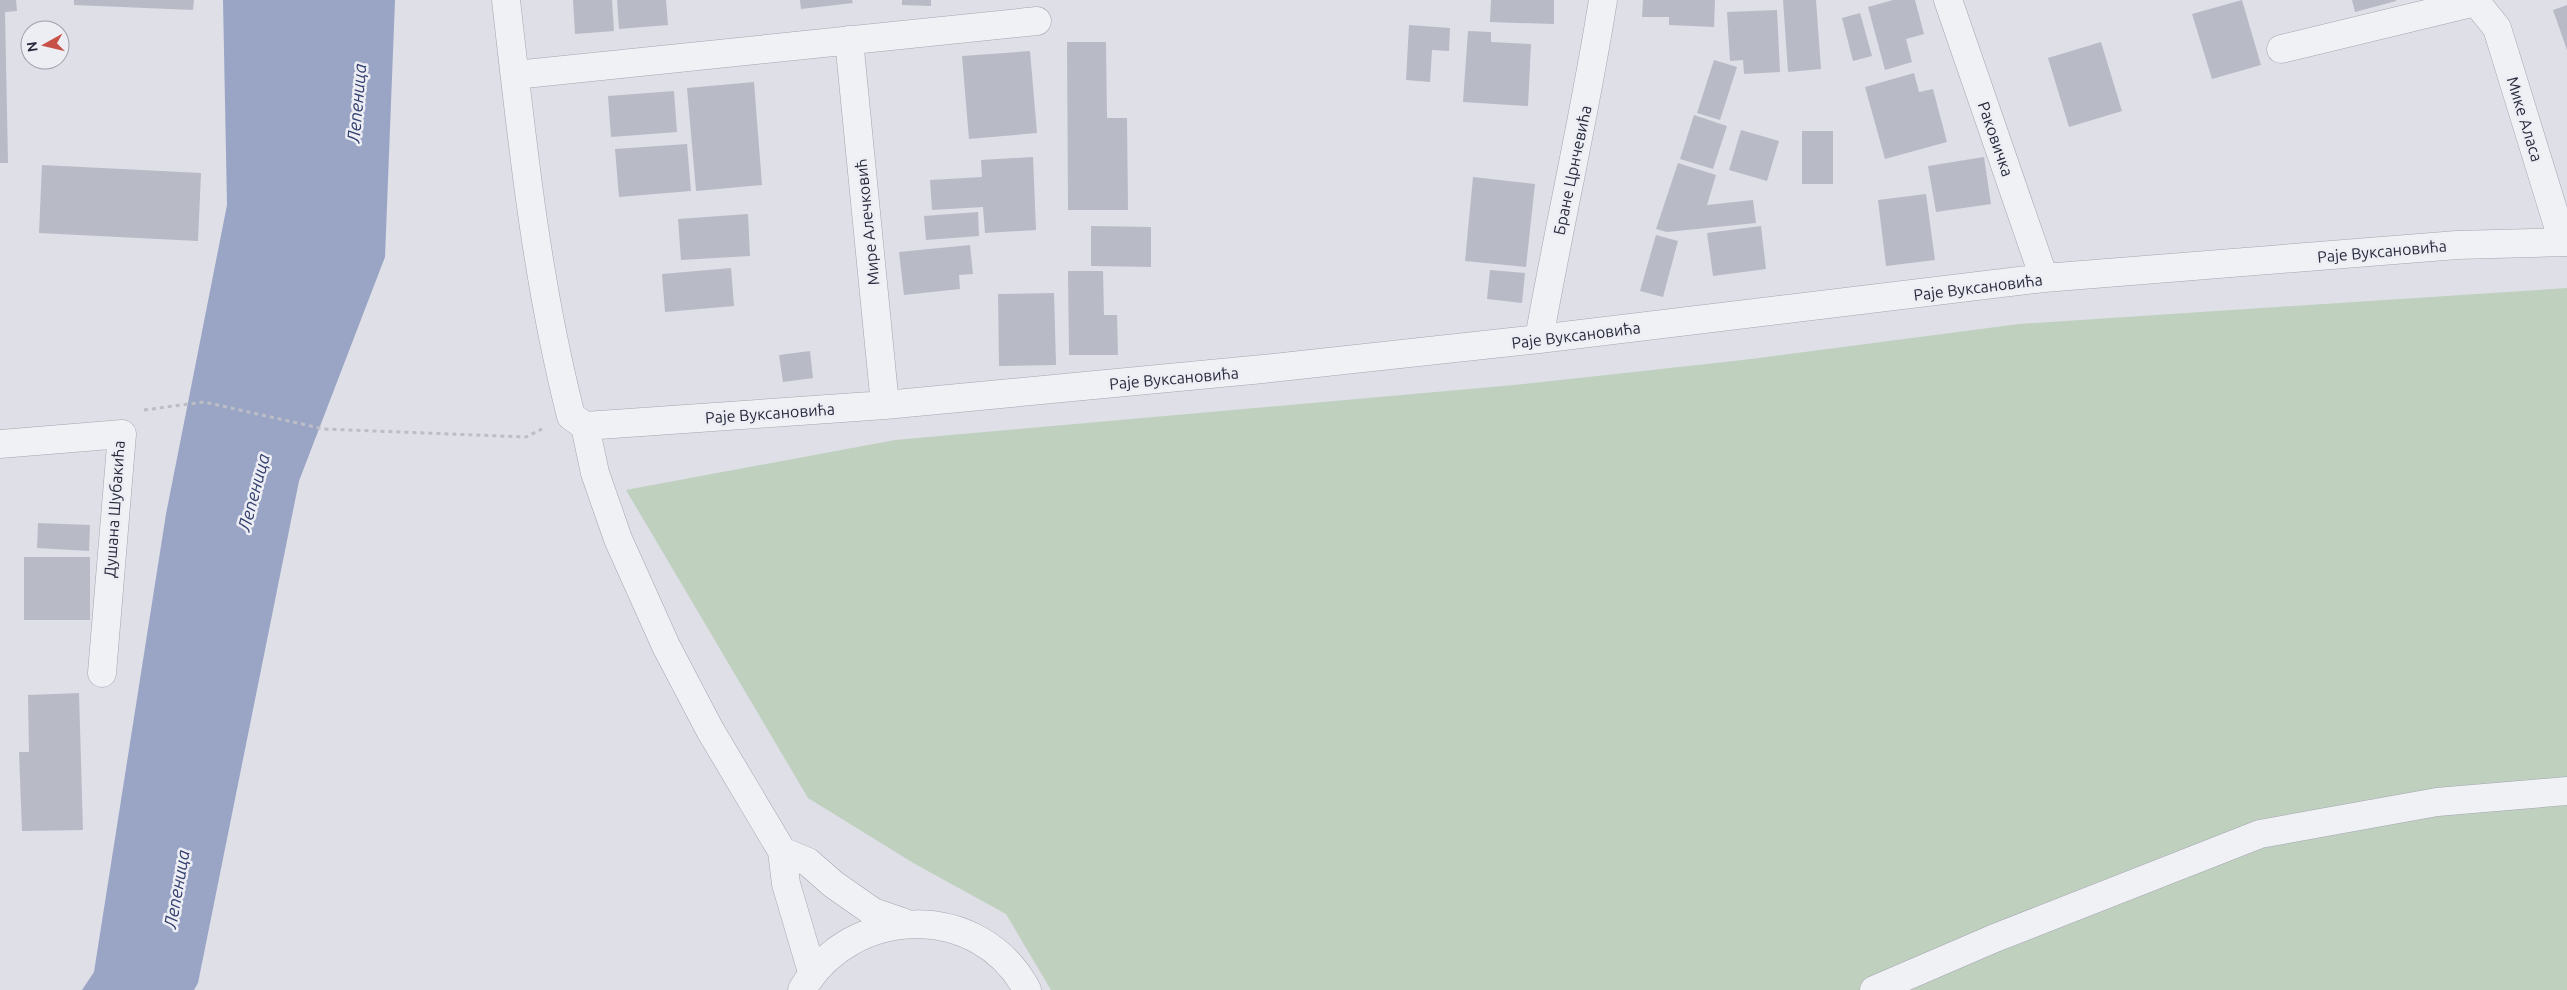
<svg xmlns="http://www.w3.org/2000/svg" width="2567" height="990" font-family="Ubuntu,sans-serif">
<style>
.green{fill:#bfd0bf}
.water{fill:#9aa5c6}
.building{fill:#b8bac6}
.lines{fill:none;stroke-linecap:round;stroke-linejoin:round}
.minor-casing{stroke:#a4a5b1;stroke-width:29}
.path{stroke:#bcbdc5;stroke-width:3;stroke-dasharray:4 4;stroke-linecap:butt}
.minor{stroke:#f0f1f5;stroke-width:28}
.labels{text-anchor:middle;dominant-baseline:central;stroke-width:5;stroke-linejoin:round;paint-order:stroke}
.street-label{font-size:16px;fill:#282a3d;stroke:#edeef4}
.water-label{font-size:18px;font-style:italic;fill:#34406f;stroke:#edeef4}
</style>
<rect width="100%" height="100%" fill="#dedfe7"/>
<!-- green -->
<path class="green" d="M2567,288v702h-1516l-45,-76 -91,-50 -107,-66 -182,-308 269,-50 619,-55 229,-25 276,-36z"/>
<!-- water -->
<path class="water" d="M223,0h172l-10,257 -86,224 -101,502 -4,7h-112l12,-18 72,-458 61,-309z"/>
<!-- building -->
<path class="building" d="M0,0h16l1,11 -12,1 3,151h-8z
M74,0h120l-1,10 -119,-5z
M573,0h39l2,31 -39,3z
M617,0h49l2,25 -49,4z
M800,0h52l1,3 -52,6z
M902,0h29v6l-29,-1z
M1491,0h63v24l-64,-2z
M1643,0h72l-1,27 -45,-2v-8h-27z
M1783,0h33l5,69 -33,3z
M1893,0h22l9,34 -18,5 6,23 -27,8 -17,-63z
M2242,0l19,65 -49,14 -20,-65z
M2352,0h44v1l-41,11z
M2567,5v45l-14,-40z
M1777,10l3,62 -36,2 -1,-14 -13,1 -3,-49z
M1860,13l12,43 -19,5 -11,-43z
M1409,25l41,3 -1,23 -17,-1 -2,32 -24,-2z
M1468,31l23,1v10l40,2 -3,62 -65,-4z
M1067,42h39l1,76h20l1,92h-60z
M2101,42l21,69 -53,16 -21,-69z
M1030,51l7,82 -68,6 -7,-83z
M1714,60l23,7 -17,53 -23,-7z
M1914,73l5,19 14,-3 14,53 -62,17 -20,-72z
M754,82l8,103 -66,6 -9,-103z
M674,91l3,41 -66,5 -3,-41z
M1694,115l33,11 -14,43 -33,-10z
M1741,130l38,11 -12,40 -38,-11z
M1802,131h31v53h-31z
M687,144l4,47 -72,6 -4,-48z
M1033,157l3,73 -51,3 -2,-26 -51,3 -2,-30 52,-3 -1,-17z
M1984,157l7,47 -55,8 -8,-46z
M1678,163l38,12 -9,30 46,-5 3,23 -89,9 -11,-3z
M42,165l159,8 -3,68 -159,-8z
M1473,177l62,7 -9,83 -61,-6z
M1926,194l9,66 -49,6 -8,-66z
M978,212l1,24 -53,4 -2,-24z
M748,214l2,42 -69,4 -3,-41z
M1091,226l60,1v40l-60,-1z
M1761,226l5,43 -53,7 -6,-43z
M1656,235l22,6 -15,56 -23,-6z
M970,245l3,29 -14,1 1,14 -56,6 -5,-43z
M731,268l3,38 -69,6 -3,-38z
M1490,270l35,3 -3,30 -35,-4z
M1068,271h35l1,44h13l1,40h-49z
M1054,293l2,72 -57,1 -1,-72z
M810,351l3,27 -30,4 -4,-27z
M38,523l52,2 -1,26 -52,-3z
M24,557h66v63h-66z
M79,693l4,137 -61,1 -3,-79h10l-1,-57z"/>
<g class="lines">
<defs>
<path id="minor" d="M506,0c16,140 30,279 65,416l14,10 300,-21 378,-36 276,-30 505,-61 413,-33 110,-3
M1948,0l96,278
M849,40l36,365
M2281,49l195,-47 21,26 66,214
M515,75l522,-54
M1539,339c20,-113 46,-225 64,-339
M585,426l10,47 23,66 48,107 44,84 72,121 4,33 26,88
M0,444l122,-10 -20,239
M782,851l26,11 25,22 40,28 32,11
M802,990c48,-85 178,-90 225,0
M1874,990l121,-52 265,-104 177,-32 130,-11"/>
</defs>
<!-- minor casing -->
<use href="#minor" class="minor-casing"/>
<!-- path -->
<path class="path" d="M144,410l60,-8 120,27 202,8 16,-8"/>
<!-- minor -->
<use href="#minor" class="minor"/>
</g>
<g class="labels">
<!-- street labels -->
<g class="street-label">
<text transform="translate(2525 119) rotate(73)">Мике Аласа</text>
<text transform="translate(1996 139) rotate(71)">Раковичка</text>
<text transform="translate(1572 170) rotate(-78)">Бране Црнчевића</text>
<text transform="translate(867 222) rotate(-96)">Мире Алечковић</text>
<text transform="translate(2382 251) rotate(-5)">Раје Вуксановића</text>
<text transform="translate(1978 287) rotate(-7)">Раје Вуксановића</text>
<text transform="translate(1576 335) rotate(-7)">Раје Вуксановића</text>
<text transform="translate(1174 378) rotate(-5)">Раје Вуксановића</text>
<text transform="translate(770 413) rotate(-4)">Раје Вуксановића</text>
<text transform="translate(114 509) rotate(-86)">Душана Шубакића</text>
</g>
<!-- water labels -->
<g class="water-label">
<text transform="translate(356 103) rotate(-85)">Лепеница</text>
<text transform="translate(253 492) rotate(-75)">Лепеница</text>
<text transform="translate(176 889) rotate(-80)">Лепеница</text>
</g>
</g>
<!-- north arrow -->
<g transform="translate(45 45) rotate(262)"><circle r="24" fill="#edeef4" stroke="#9ea0ab"/>
<path d="M0-4L9 19L0 12L-9 19Z" fill="#c85147"/>
<text y="-8" font-size="14" font-weight="bold" text-anchor="middle" fill="#282a3d">N</text>
</g>
</svg>
